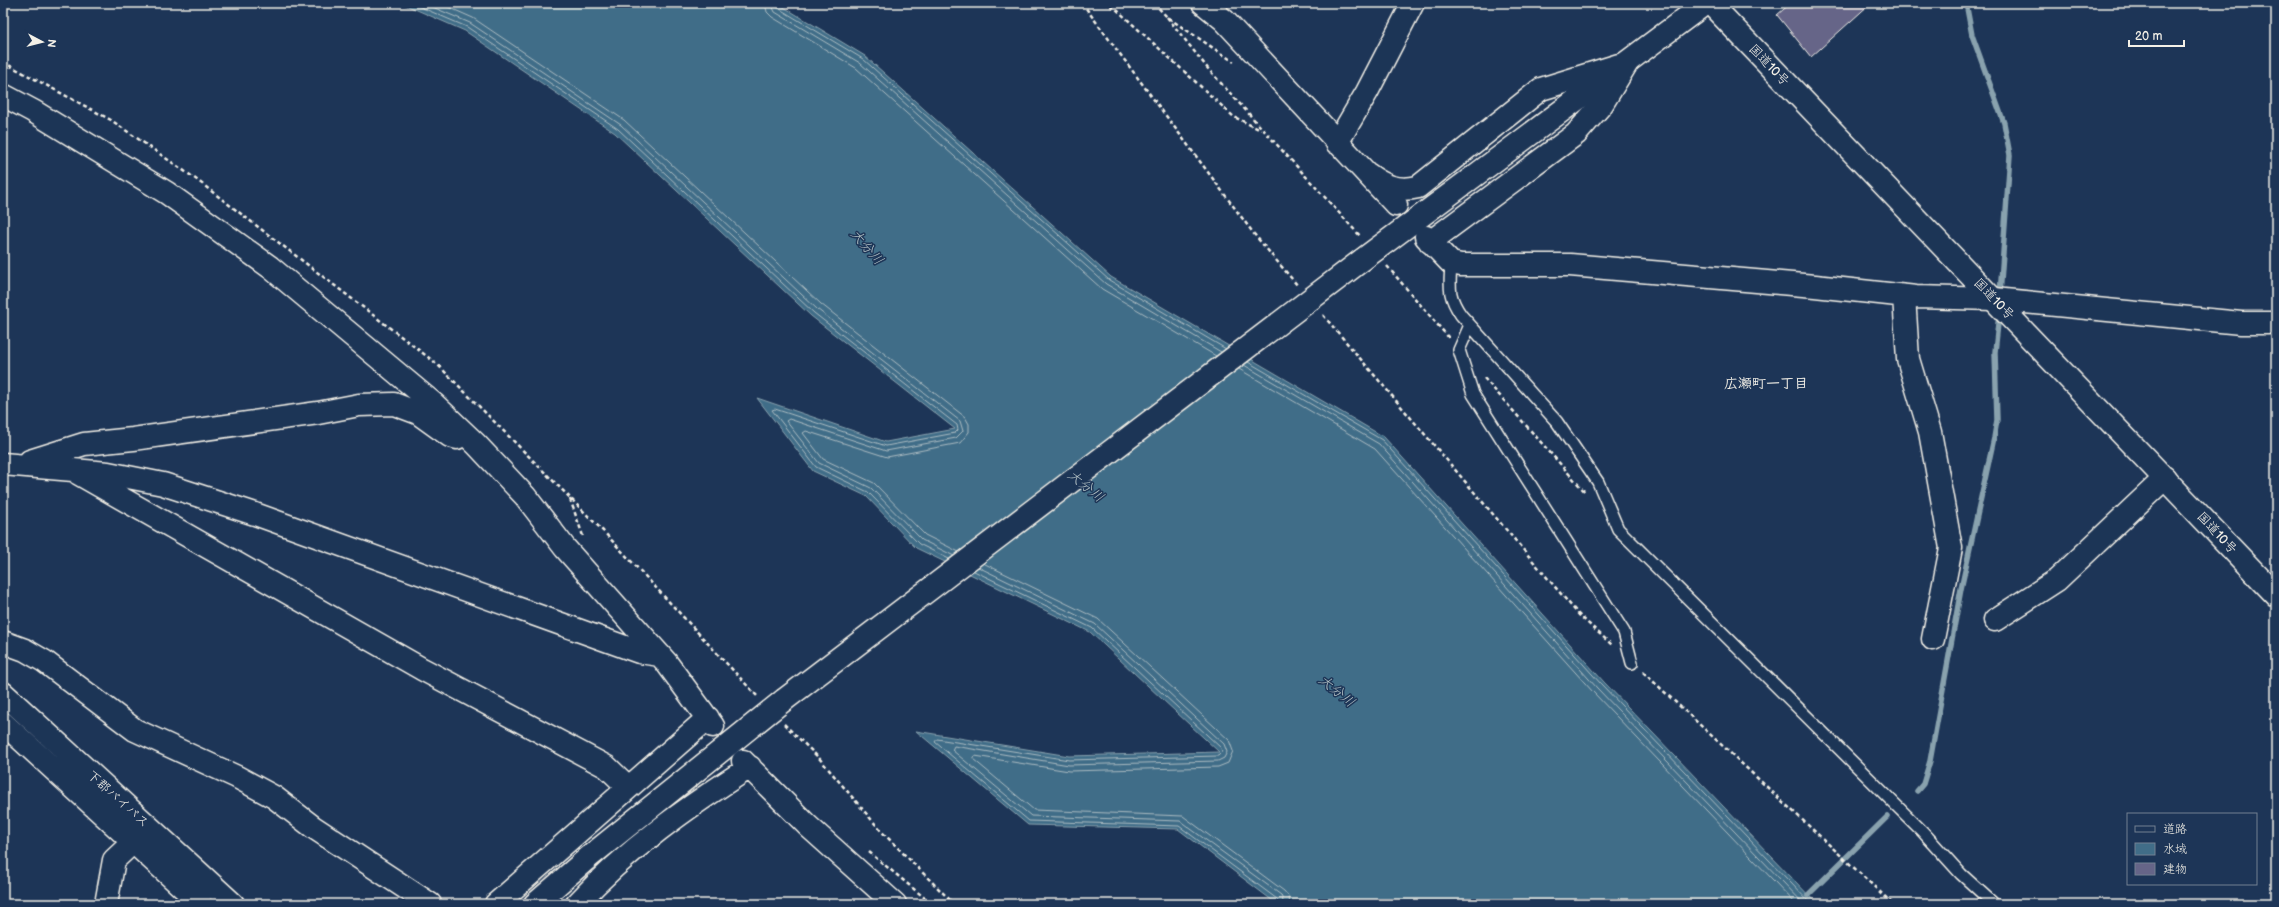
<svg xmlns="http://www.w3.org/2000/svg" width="2279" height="907" font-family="'Balsamiq Sans','Klee One',sans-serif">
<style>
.water{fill:#416d88;stroke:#89a2ae}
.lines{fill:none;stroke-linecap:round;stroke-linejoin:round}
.shore{stroke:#acbcc2;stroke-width:1}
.stream{stroke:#89a2ae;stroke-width:5.5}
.building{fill:#666588;stroke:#f4f1e8}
.service-casing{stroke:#f4f1e8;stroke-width:14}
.minor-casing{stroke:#f4f1e8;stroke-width:25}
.tertiary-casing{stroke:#f4f1e8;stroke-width:25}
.trunk-casing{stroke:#f4f1e8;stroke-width:25}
.path{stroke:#f4f1e8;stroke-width:2.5;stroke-dasharray:4 3;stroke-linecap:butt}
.service{stroke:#1d3557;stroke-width:11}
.minor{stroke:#1d3557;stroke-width:22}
.tertiary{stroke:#1d3557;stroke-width:22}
.trunk{stroke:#1d3557;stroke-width:22}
.tertiary-bridge-casing{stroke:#f4f1e8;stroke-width:25;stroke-linecap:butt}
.tertiary-bridge{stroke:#1d3557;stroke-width:22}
.labels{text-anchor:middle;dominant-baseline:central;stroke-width:3;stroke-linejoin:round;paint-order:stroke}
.street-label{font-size:13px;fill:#f4f1e8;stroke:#1d3557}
.water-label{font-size:14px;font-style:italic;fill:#b5c3c6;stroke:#1d3557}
.neighbourhood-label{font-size:14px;font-weight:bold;fill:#f4f1e8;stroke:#1d3557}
</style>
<rect width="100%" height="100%" fill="#1d3557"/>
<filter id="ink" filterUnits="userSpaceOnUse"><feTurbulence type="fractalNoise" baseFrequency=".025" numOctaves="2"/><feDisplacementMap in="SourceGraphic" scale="8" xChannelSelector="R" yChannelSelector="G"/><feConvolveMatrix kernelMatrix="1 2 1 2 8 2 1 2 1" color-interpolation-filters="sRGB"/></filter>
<g filter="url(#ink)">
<!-- water -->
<path class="water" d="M401,3h376l88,53 246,221 273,160 220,245 213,222h-540l-99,-75 -150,-4 -112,-94 153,25 150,-4 -129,-120 -174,-84 -50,-52 -53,-25 -56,-73 129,44 69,-13 -144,-113 -196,-183 -150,-102z"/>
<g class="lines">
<!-- shore -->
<path class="shore" d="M411,3l56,24 151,102 196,184 143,112 1,5 -3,3 -69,13 -111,-37 -3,1 44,57 52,25 51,52 30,15
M423,3l47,20 151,102 196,184 143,112 3,10 -7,7 -70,13 -97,-32 -3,2 33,42 52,25 51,52 32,16
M439,3l34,15 151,102 197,184 144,113 4,7v8l-9,11 -73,14 -81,-26 -3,2 20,26 51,24 51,52 34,17
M765,3l2,9 5,5 84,51 246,221 114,67
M771,3l4,9 85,51 246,221 115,68
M776,3l2,5 85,51 246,221 117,69
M1248,362l134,78 219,244 210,220
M1244,365l135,79 218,244 207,216
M1239,369l136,80 218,243 203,212
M983,563l115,56 131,121 4,11 -5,12 -10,4 -149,4 -94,-15 -2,3 61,51 149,6 101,75 5,6 1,7
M978,567l117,57 129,120 3,8 -3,6 -6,3 -149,4 -115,-19 -2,4 79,66 149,5 101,74 3,9
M974,571l118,57 129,120 1,4 -4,4 -149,4 -132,-21 -2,3 94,79 150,5 98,73 2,5"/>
<!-- stream -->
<path class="stream" d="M1966,3l6,32 32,88 6,32 -10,140
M1917,791l6,-7 7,-23 31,-172 33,-151 3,-18 -2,-68 4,-38
M1808,895l79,-78"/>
</g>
<!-- building -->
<path class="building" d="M1791,3h80l-60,54 -34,-42z"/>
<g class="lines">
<defs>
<path id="service" d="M1451,263c-1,23 -4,32 10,52l96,107 41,60 20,47 305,303 38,42 33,30
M1470,325l-11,25 14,44 151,238 8,31"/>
<path id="minor" d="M1203,3l21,17 172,185
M3,95l30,16 134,82 103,74 164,137 42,40 49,52 40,52 101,114 47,64
M1337,143l30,-51 46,-89
M1368,174c16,12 30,18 50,13l123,-98 78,-24
M1426,237l25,26 10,2h109l245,21 101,11 78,2 247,24h35
M1430,242l146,-108 26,-30 25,-41
M1904,296l4,63 22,73 21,116 -18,91
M30,461l54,-17 49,-5 185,-26 41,-8 35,-1 24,9 32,23 7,2
M3,464l105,9 55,11 92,30 384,138 21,3
M79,474l343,195 185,98 21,20
M1995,620l62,-40 108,-102
M3,642l22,8 19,11 91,69 102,47 37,20 39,30 117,77
M743,761l65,65 87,78
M106,904l8,-44 33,-31
M496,904l212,-186
M577,904c49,-54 112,-98 173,-137"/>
<path id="tertiary" d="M1362,260l344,-257
M3,693l230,211
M3,723l198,181
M535,904l54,-47 195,-157"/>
<path id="trunk" d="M1710,3l566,592"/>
</defs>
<!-- service casing -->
<use href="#service" class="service-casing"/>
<!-- minor casing -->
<use href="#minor" class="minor-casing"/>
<!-- tertiary casing -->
<use href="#tertiary" class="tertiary-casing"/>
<!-- trunk casing -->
<use href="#trunk" class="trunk-casing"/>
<!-- path -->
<path class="path" d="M1082,3l172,231 44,52
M1104,3l12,6 118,108 27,13
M1154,3l13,14 67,45
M1167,17l42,53 152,167
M3,62l108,58 82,57 244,187 166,167 154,165
M1387,266l62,72
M1323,315l256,300 33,30
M1484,378l102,115
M570,499l13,37
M1643,672l250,232
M784,724l35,34 63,74 72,72
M869,852l63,52"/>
<!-- service -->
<use href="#service" class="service"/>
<!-- minor -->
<use href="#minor" class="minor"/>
<!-- tertiary -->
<use href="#tertiary" class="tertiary"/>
<!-- trunk -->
<use href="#trunk" class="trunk"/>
<defs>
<path id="tertiary-bridge" d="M784,700l578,-440"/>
</defs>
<!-- tertiary-bridge casing -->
<use href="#tertiary-bridge" class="tertiary-bridge-casing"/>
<!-- tertiary-bridge -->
<use href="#tertiary-bridge" class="tertiary-bridge"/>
</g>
</g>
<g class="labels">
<!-- street labels -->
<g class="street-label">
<text transform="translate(1769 65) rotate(46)">国道10号</text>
<text transform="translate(1994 299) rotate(46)">国道10号</text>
<text transform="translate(2217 533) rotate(47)">国道10号</text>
<text transform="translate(118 799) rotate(42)">下郡バイパス</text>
</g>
<!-- water labels -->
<g class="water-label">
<text transform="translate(867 247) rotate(49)">大分川</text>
<text transform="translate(1086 486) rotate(39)">大分川</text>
<text transform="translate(1337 691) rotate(39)">大分川</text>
</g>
<!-- neighbourhood labels -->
<g class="neighbourhood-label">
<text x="1766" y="383">広瀬町一丁目</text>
</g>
</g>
<!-- margin -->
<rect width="2279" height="907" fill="none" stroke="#1d3557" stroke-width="16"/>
<rect x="8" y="8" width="2263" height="891" fill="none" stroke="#f4f1e8" stroke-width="1.5" filter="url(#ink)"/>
<!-- legend -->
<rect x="2127" y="813" width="130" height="72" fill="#1d3557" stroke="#738091"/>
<rect x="2135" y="826" width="20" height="6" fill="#1d3557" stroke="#738091"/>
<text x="2163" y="833" font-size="12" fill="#f4f1e8">道路</text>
<rect x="2135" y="843" width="20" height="12" fill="#416d88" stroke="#738091"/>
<text x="2163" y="853" font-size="12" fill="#f4f1e8">水域</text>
<rect x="2135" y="863" width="20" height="12" fill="#666588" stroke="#738091"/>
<text x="2163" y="873" font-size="12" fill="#f4f1e8">建物</text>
<!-- north arrow -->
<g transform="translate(42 42) rotate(97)" stroke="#1d3557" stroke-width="3" paint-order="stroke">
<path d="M0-3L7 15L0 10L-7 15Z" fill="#f4f1e8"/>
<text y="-6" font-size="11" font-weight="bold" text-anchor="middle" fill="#f4f1e8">N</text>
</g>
<!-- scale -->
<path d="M2129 40v6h55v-6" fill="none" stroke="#f4f1e8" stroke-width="2"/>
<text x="2135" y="40" font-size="12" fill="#f4f1e8" stroke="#1d3557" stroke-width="3" paint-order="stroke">20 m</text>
</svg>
